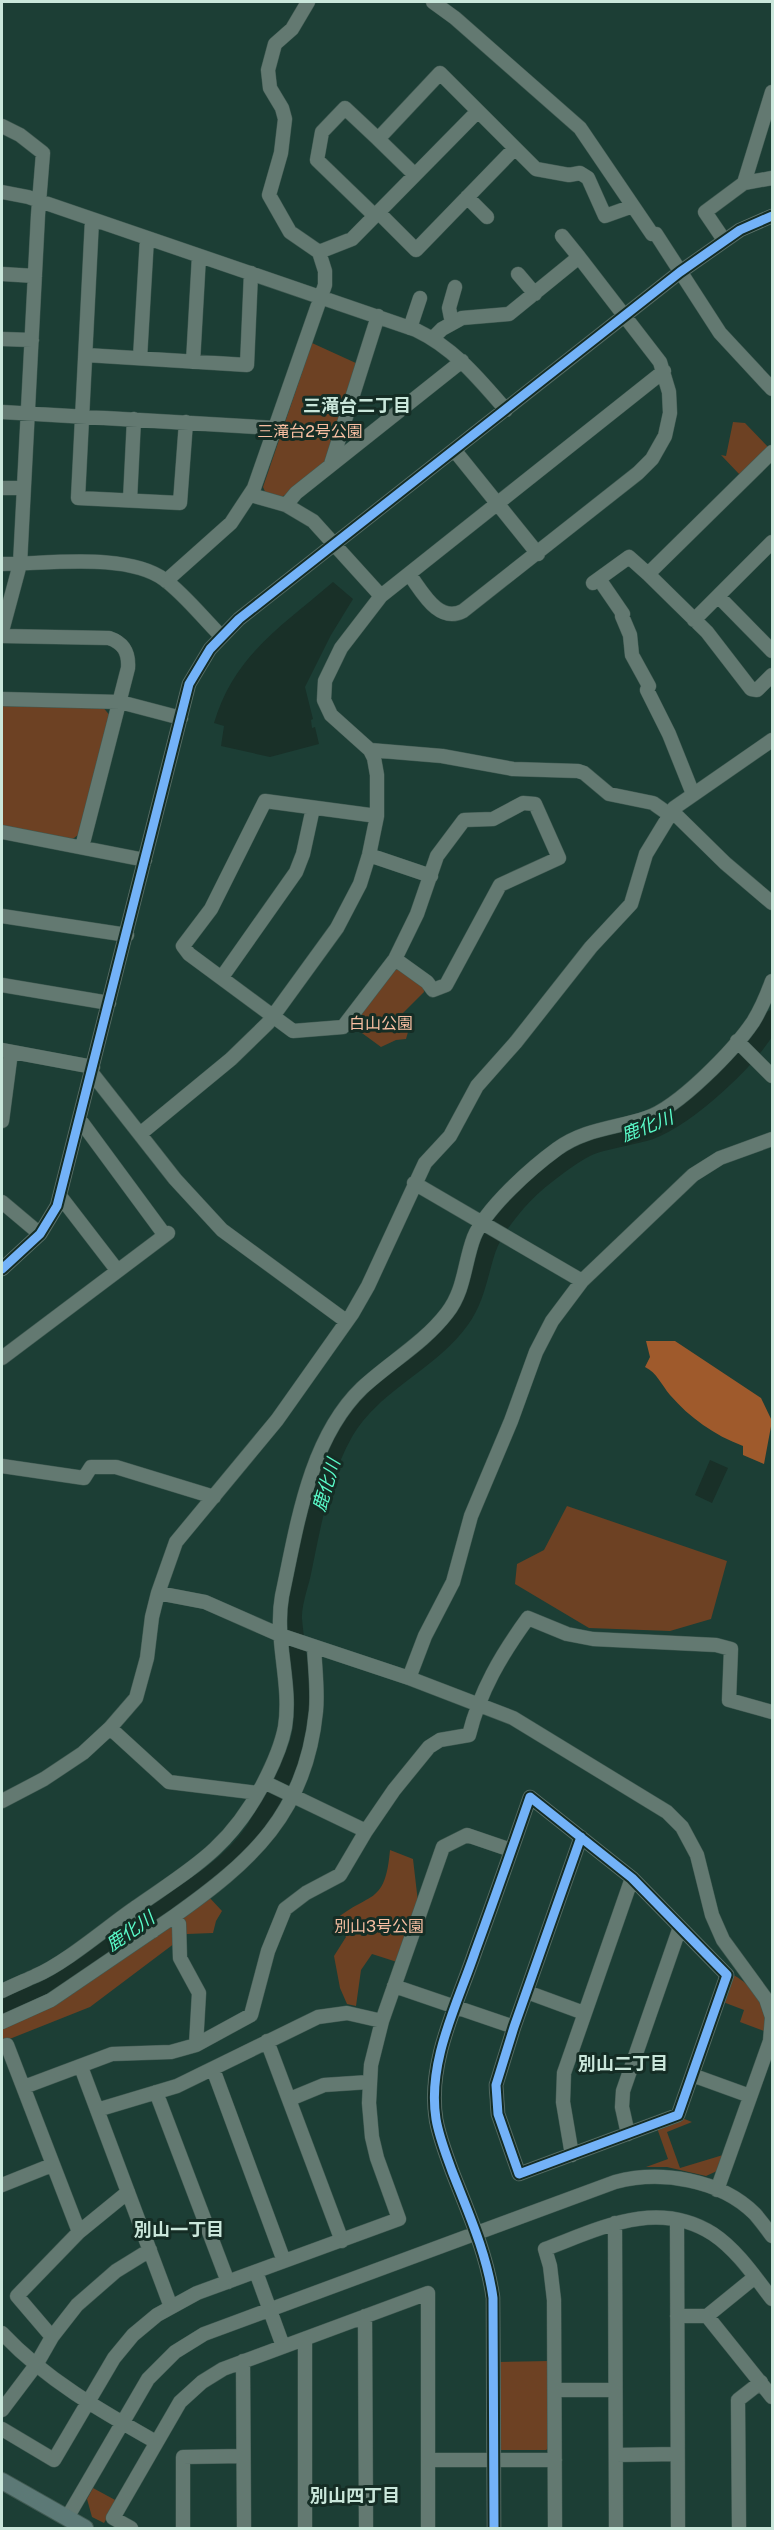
<svg xmlns="http://www.w3.org/2000/svg" width="774" height="2530" font-family="'Public Sans','Noto Sans JP',sans-serif">
<style>
.green{fill:#6d4123}
.forest{fill:#9f5a2c}
.water{fill:#193028}
.lines{fill:none;stroke-linecap:round;stroke-linejoin:round}
.river{stroke:#193028;stroke-width:18}
.minor-casing{stroke:#405a52;stroke-width:15}
.major-casing{stroke:#405a52;stroke-width:18}
.minor{stroke:#637971;stroke-width:14}
.major{stroke:#5c7976;stroke-width:16}
.cycleway-casing{stroke:#152d25;stroke-width:13}
.cycleway{stroke:#73b2f8;stroke-width:9}
.labels{text-anchor:middle;dominant-baseline:central;stroke-width:6;stroke-linejoin:round;paint-order:stroke}
.park-label{font-size:16px;fill:#f8bfa2;stroke:#152d25}
.neighbourhood-label{font-size:18px;font-weight:bold;fill:#cae7db;stroke:#152d25}
.water-label{font-size:18px;font-style:italic;fill:#5afcca;stroke:#152d25}
</style>
<rect width="100%" height="100%" fill="#1c3e35"/>
<!-- green -->
<path class="green" d="M312,343l46,21 -31,95c-8,11 -30,31 -42,36 -7,4 -12,1 -19,-1l-3,-7z
M733,422l12,1 24,25 -29,27 -19,-20 5,1z
M2,704l100,2 9,11 -29,115 -12,9 -68,-13z
M399,967l24,17 1,8 -24,24 8,16 -2,7 -10,1 -15,7 -30,-22 42,-56z
M567,1506l160,55 -16,58 -41,12 -81,-3 -74,-44 2,-20 27,-14z
M390,1850l23,9 5,43 -21,60 -25,-8 -11,16 -5,36 -9,-2 -7,-16 -6,-32 12,-19 -11,-17c35,-29 50,-14 55,-70z
M208,1896l14,15 -6,10 -3,12 -26,1 -97,73 -88,35v-18z
M732,1974c24,14 37,29 32,57l-24,-9 4,-12 -21,-8z
M682,2118l10,4 -25,10 13,36 43,-13 -6,16 -11,5 -39,-9h-21l22,-8 -11,-31z
M550,2361v86l-4,3h-45l-3,-2v-86z
M93,2488l24,13 -13,22 -12,-6 -5,-18z"/>
<!-- forest -->
<path class="forest" d="M646,1341h29l86,57 11,23 -8,43 -21,-9v-9c-29,-11 -53,-28 -73,-51 -9,-11 -13,-22 -25,-28l5,-10z"/>
<!-- water -->
<path class="water" d="M333,582l20,17 -22,36 -26,52 8,32 -2,1 1,8 3,-1 4,17 -49,13 -49,-11 3,-20 -10,-3c20,-68 68,-97 119,-141z
M710,1460l18,8 -16,35 -17,-8z"/>
<g class="lines">
<!-- river -->
<path class="river" d="M2,2008c45,-18 80,-47 119,-75 45,-31 102,-56 133,-102 10,-15 18,-32 26,-48 8,-16 18,-32 21,-50 6,-39 -5,-75 -8,-114 -1,-15 6,-32 9,-46 10,-48 18,-99 43,-142 28,-48 85,-68 116,-112 15,-21 18,-46 26,-70 9,-25 33,-52 53,-69 15,-12 32,-26 50,-34 19,-7 40,-9 59,-15 40,-15 104,-74 123,-112"/>
<defs>
<path id="minor" d="M433,2l22,16 125,110 72,106h4l64,99 52,56
M2,126l18,9 23,18 -5,62 -18,349 -18,67
M515,148l21,21 33,6 11,-2 8,5 17,38 28,-10
M744,183l28,-5
M2,192l26,5 388,133c38,18 63,49 90,80
M467,197l20,20
M379,213l37,37 99,-102 -75,-75 -62,66 37,36
M375,216l-58,-56 5,-28 23,-24 33,31
M92,220l-14,278 102,5 6,-81
M562,236l17,21
M724,240l-19,-28 39,-29 28,-91
M319,252l33,-13 125,-127
M2,274l33,2
M518,274l17,20
M452,323l-3,-15 6,-21
M410,328l10,-30
M2,339l30,1
M86,355l161,10 4,-92
M140,358l7,-120
M193,362l6,-106
M2,412l273,16
M455,451l83,103
M772,452l-124,122 59,58 44,57 6,1 15,-15
M331,464l47,-148
M2,488h21
M251,495l35,10 27,16 68,75
M130,500l4,-81
M286,505l10,-12 166,-132
M2,564c45,0 126,-12 163,16 20,15 38,38 56,56
M409,574c13,17 29,50 54,37l175,-138 14,-14 13,-23 5,-23 -1,-21 -9,-30 -81,-105 -70,57 -47,4 -20,11 -9,9
M599,579l24,35 -1,2 8,19 2,20 17,31 -2,4 22,44 24,60
M166,581l65,-58 23,-35 71,-203v-14l-6,-19 -29,-20 -21,-37 12,-42 4,-34 -3,-11 -12,-20 -2,-18 7,-26 17,-15 16,-27
M593,583l36,-26 19,17
M718,596l54,55
M694,620l78,-78
M2,636l107,2c15,5 20,15 19,30l-46,179
M2,699l118,3 61,16
M370,750l72,6 71,13 65,2 6,2 25,21 44,9 17,12
M672,811l53,52 47,40
M377,816l-112,-15 -54,108 -28,37 6,8 104,77 50,-4 52,-68 22,-45 20,-58 27,-36 29,-1 30,-16 12,1 24,54 -59,27 -54,100 -13,5 -6,-8 -32,-23
M2,832l143,28
M369,855l62,21
M2,916l125,19
M222,977l74,-105 7,-18 10,-46
M2,985l107,18
M737,1041l35,35
M2,1050l91,17
M91,1072l84,107 47,51 124,91
M80,1120l84,114
M2,1121l9,-69
M140,1134l91,-75 37,-36 69,-95 23,-44 9,-29 8,-39v-41l-3,-17 -4,-8 -39,-35 -7,-15 1,-19 16,-33 40,-52 283,-225
M414,1183l168,98
M60,1196l57,74
M2,1202l38,32
M2,1269l38,-35 17,-28 132,-522 21,-35 29,-30 441,-347 60,-42 32,-14
M2,1358l166,-125
M2,1466l82,12 7,-11h25l98,30
M158,1593l47,9 75,33 129,43 104,40 154,94 15,15 15,28 15,60 11,25 43,59 6,18 -2,24 -53,149
M409,1678l16,-42 28,-54 18,-66 40,-95 25,-69 16,-31 30,-40 111,-106 27,-17 52,-19
M110,1728l59,54 89,11
M264,1782l102,49
M2,1801l42,-22 39,-26 27,-25 26,-30 11,-40 5,-41 6,-24 18,-51 101,-122 75,-106 16,-28 57,-123 25,-27 27,-50 39,-44 75,-95 40,-43 15,-50 28,-46 98,-68
M136,1907l17,24
M173,1917c79,-56 133,-104 143,-206 2,-20 -1,-43 -2,-64
M394,1986l120,41
M2,1991c10,-5 22,-10 33,-15 29,-12 70,-47 97,-66 58,-41 95,-59 130,-124 10,-19 19,-38 23,-59 7,-44 -11,-87 -3,-131 15,-70 27,-157 80,-208 28,-26 62,-45 85,-75 18,-23 17,-50 27,-76 12,-29 57,-69 83,-88 27,-20 59,-21 89,-31 32,-10 88,-68 107,-96 8,-13 14,-27 19,-41
M527,1992l57,21
M2,2022l49,-22 122,-83 6,7 1,34 19,35 -3,52
M267,2041l75,200
M2,2047l5,-2 72,187
M81,2067l90,240
M213,2069l71,192
M692,2075l58,21
M24,2087l88,-33 59,-2 25,-7 55,-30 17,-64 17,-42 21,-16 34,-18 26,-44 28,-41 35,-43 11,-7 29,-5c11,-44 32,-80 59,-117l39,16 26,5 123,6 15,4 -2,51 43,12
M156,2092l72,190
M290,2099l34,-14 45,-3
M97,2110l80,-24 141,-69 29,-4 35,8
M628,2134l-6,-27 1,-16 57,-164
M572,2155l-9,-53 1,-29 68,-195
M2,2185l50,-20
M677,2221l1,307
M615,2223l1,305
M256,2272l27,74
M365,2316l1,212
M677,2316h30l48,-39
M707,2316l65,81
M2,2333c43,46 99,78 154,109
M52,2337l-35,-41 62,-64 49,-40
M305,2339v189
M243,2361l1,167
M555,2390h60
M2,2410l34,-45 16,-28 25,-32 39,-34 34,-21
M2,2429l52,31 60,-102 19,-23 24,-20 40,-22 202,-74 -22,-61 -5,-21 -3,-34 2,-38 11,-44 61,-174 24,-12 44,15
M616,2455l61,-1
M428,2460h127
M67,2518l81,-139 27,-27 29,-18 411,-152c45,-12 105,-3 140,32 6,7 12,15 17,22
M131,2528l-18,-10 67,-116 22,-20 21,-13 205,-76v235
M183,2528v-71l60,-1
M494,2528l-1,-230c-6,-44 -25,-86 -41,-127 -6,-17 -13,-34 -16,-52 -9,-57 21,-114 39,-167 19,-52 37,-103 55,-155l102,81 95,97 -49,140 -159,59 -21,-60 -2,-29 18,-58 67,-190
M555,2528l-1,-228 -4,-34 -5,-17c54,-20 112,-51 168,-15 24,16 42,43 59,65
M739,2528l-1,-128 23,-18"/>
<path id="major" d="M2,2481l83,47"/>
</defs>
<!-- minor casing -->
<use href="#minor" class="minor-casing"/>
<!-- major casing -->
<use href="#major" class="major-casing"/>
<!-- minor -->
<use href="#minor" class="minor"/>
<!-- major -->
<use href="#major" class="major"/>
<defs>
<path id="cycleway" d="M2,1269l38,-35 17,-28 132,-522 21,-35 29,-30 441,-347 60,-42 32,-14
M494,2528l-1,-230c-6,-44 -25,-86 -41,-127 -6,-17 -13,-34 -16,-52 -9,-57 21,-114 39,-167 19,-52 37,-103 55,-155l102,81 95,97 -49,140 -159,59 -21,-60 -2,-29 18,-58 67,-190"/>
</defs>
<!-- cycleway casing -->
<use href="#cycleway" class="cycleway-casing"/>
<!-- cycleway -->
<use href="#cycleway" class="cycleway"/>
</g>
<g class="labels">
<!-- park labels -->
<g class="park-label">
<text x="310" y="431">三滝台2号公園</text>
<text x="381" y="1023">白山公園</text>
<text x="379" y="1926">別山3号公園</text>
</g>
<!-- neighbourhood labels -->
<g class="neighbourhood-label">
<text x="357" y="405">三滝台二丁目</text>
<text x="623" y="2063">別山二丁目</text>
<text x="179" y="2229">別山一丁目</text>
<text x="355" y="2495">別山四丁目</text>
</g>
<!-- water labels -->
<g class="water-label">
<text transform="translate(647 1126) rotate(-21)">鹿化川</text>
<text transform="translate(326 1485) rotate(-73)">鹿化川</text>
<text transform="translate(130 1931) rotate(-35)">鹿化川</text>
</g>
</g>
<!-- border -->
<rect width="774" height="2530" fill="none" stroke="#cae7db" stroke-width="6"/>
</svg>
